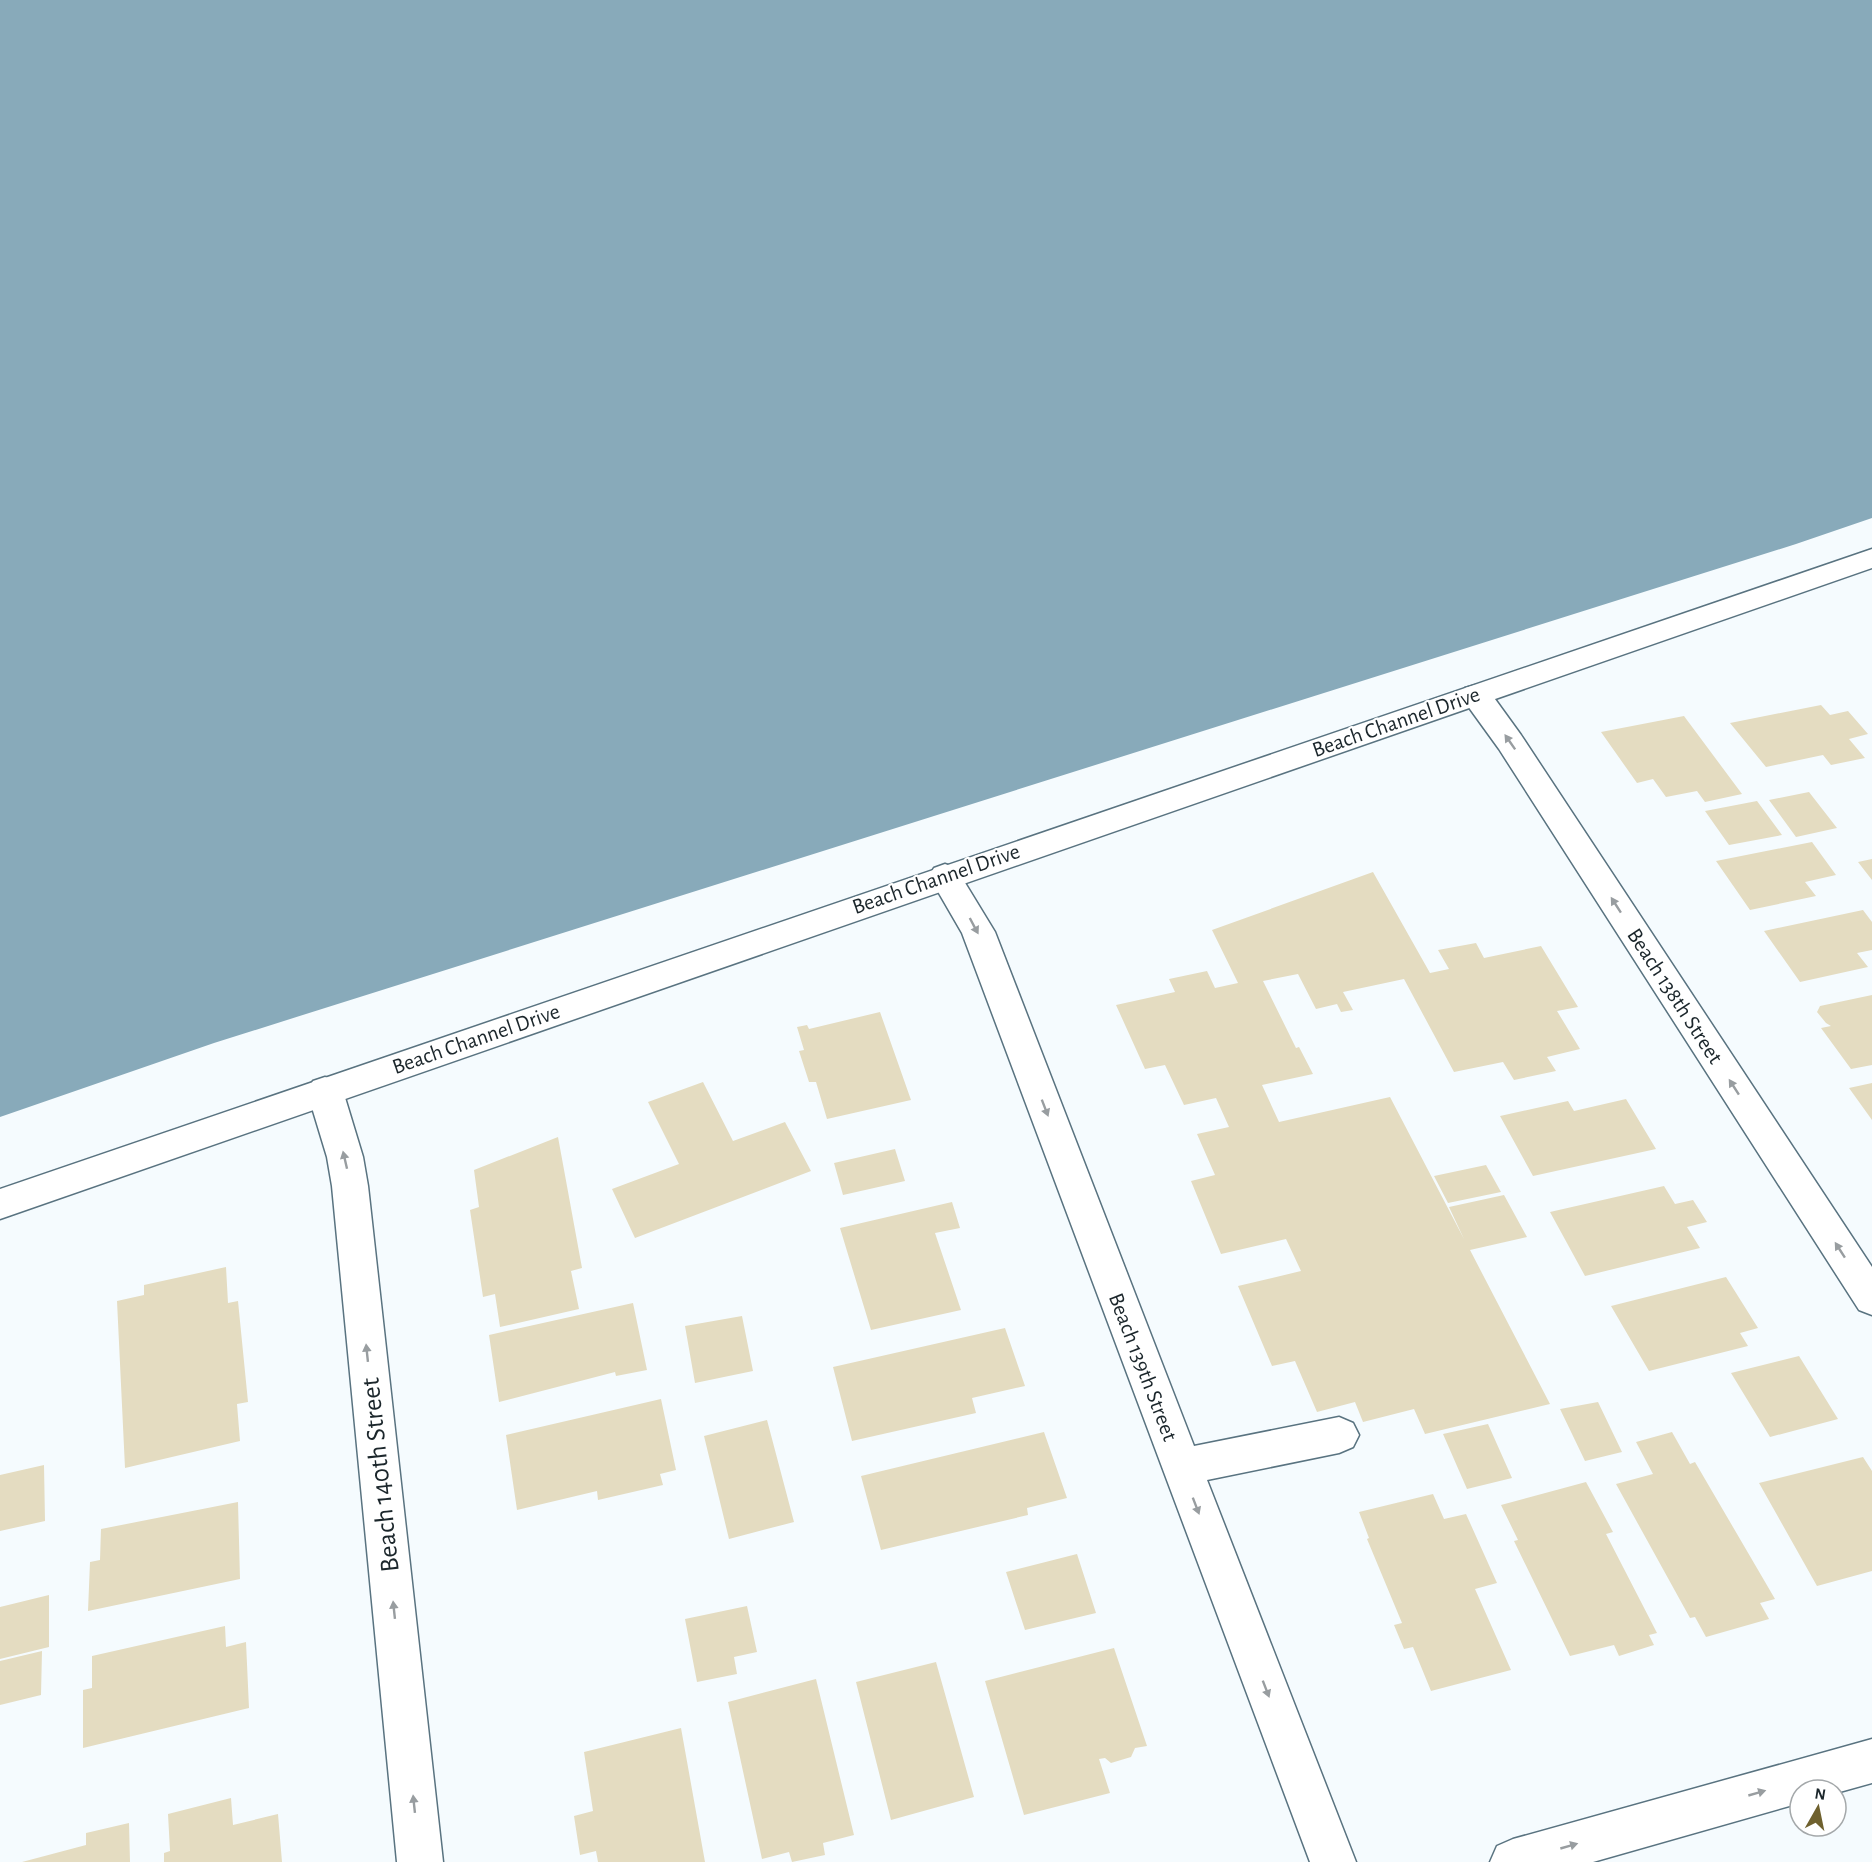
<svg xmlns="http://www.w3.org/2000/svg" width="1872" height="1862" font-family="'Alegreya Sans',sans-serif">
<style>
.water{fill:#88aaba}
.building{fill:#e4dcc1}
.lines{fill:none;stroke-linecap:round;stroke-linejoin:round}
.minor-casing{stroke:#597380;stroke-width:3}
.major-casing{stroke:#597380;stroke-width:3}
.minor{fill:#fff;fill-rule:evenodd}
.major{fill:#fff;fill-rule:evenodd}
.oneway{fill:#989da0}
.labels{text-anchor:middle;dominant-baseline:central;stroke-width:4.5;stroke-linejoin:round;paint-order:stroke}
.street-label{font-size:22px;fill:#1b262b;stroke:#fff}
.near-street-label{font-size:27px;fill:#1b262b;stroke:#fff}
</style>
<rect width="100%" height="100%" fill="#f5fbfe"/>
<!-- water -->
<path class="water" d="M0,0h1872v518l-76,26 -1582,499 -214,74z"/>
<!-- building -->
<path class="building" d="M1821,705l9,10 18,-4 20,23 -19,5 16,19 -34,7 -8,-10 -57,12 -36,-44z
M1684,716l58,78 -37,8 -8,-11 -31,6 -13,-18 -16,4 -36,-51z
M1809,792l28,36 -41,9 -27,-37z
M1757,801l25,34 -53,10 -24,-34z
M1812,842l24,33 -31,7 11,14 -66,14 -34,-49z
M1872,859v21l-14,-18z
M1373,872l57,101 19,-4 -11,-19 38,-7 8,15 57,-12 37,61 -21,4 23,38 -33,8 9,14 -42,9 -11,-18 -49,10 -50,-93 -61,13 10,18 -12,2 -4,-8 -21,5 -18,-35 -35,7 33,67 3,-1 14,27 -51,11 17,37 111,-25 74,142 -15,-32 55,-12 23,42 -57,13 80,154 -125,30 -11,-25 -51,13 -8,-20 -38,10 -22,-51 -23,5 -34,-80 63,-15 -15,-32 -65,15 -30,-73 24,-6 -18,-41 32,-7 -13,-29 -32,7 -19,-40 -20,4 -29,-64 59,-13 -6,-13 38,-8 8,17 23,-5 -26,-53z
M1863,910l9,12v28l-15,3 11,14 -68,15 -36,-51z
M1872,995v70l-21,4 -30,-41 10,-2 -5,-3 -9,-11 3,-6z
M880,1012l31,88 -84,19 -11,-37h-7l-10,-31 5,-1 -7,-23 10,-2 2,4z
M703,1082l30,59 52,-19 26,49 -176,67 -23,-49 67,-25 -31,-62z
M1872,1083v37l-23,-32z
M1626,1099l30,50 -123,27 -33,-60 68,-15 6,10z
M558,1137l24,131 -11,3 8,38 -79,18 -5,-33 -12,3 -13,-87 9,-3 -5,-37z
M895,1149l10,32 -62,14 -9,-32z
M1486,1165l15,27 -53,11 -14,-27z
M1664,1186l11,18 18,-4 14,22 -20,5 13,21 -115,28 -35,-64z
M952,1202l8,26 -25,5 26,77 -90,20 -31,-102z
M226,1267l2,36 10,-2 10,101 -11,2 3,37 -115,27 -8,-167 27,-6v-10z
M1726,1277l32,51 -18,5 8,13 -99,25 -38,-65z
M633,1303l14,67 -31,6 -1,-4 -116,30 -10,-67z
M742,1316l11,55 -58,12 -10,-57z
M1005,1328l20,58 -53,12 4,15 -124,28 -19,-74z
M1799,1356l39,63 -68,18 -39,-64z
M661,1399l15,71 -16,4 3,11 -65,15 -1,-9 -80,19 -11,-75z
M1598,1402l24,50 -37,9 -25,-52z
M767,1420l27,102 -65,17 -25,-103z
M1488,1424l24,54 -45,11 -24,-55z
M1044,1432l23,66 -40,10 1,7 -147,35 -20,-74z
M1672,1432l18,32 5,-2 80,137 -15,4 9,16 -63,18 -11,-20 -5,1 -74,-134 37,-10 -17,-32z
M1863,1457l9,14v100l-55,15 -58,-103z
M44,1465l1,56 -45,10v-56z
M1586,1482l27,50 -7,2 51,99 -8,2 5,10 -35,11 -5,-11 -44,11 -56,-115 4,-1 -17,-35z
M1433,1494l11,25 22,-5 31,69 -22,6 36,81 -80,21 -18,-44 -9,2 -10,-24 8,-2 -35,-84 2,-1 -10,-26z
M238,1502l2,77 -152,32 2,-49 10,-2 1,-31z
M1077,1554l19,59 -71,17 -19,-58z
M49,1595v52l-49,12v-52z
M747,1606l10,46 -23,5 3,17 -40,8 -12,-63z
M225,1626l1,21 20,-5 3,66 -166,40v-58l9,-2v-32z
M1114,1648l33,98 -12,2 -4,9 -20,6 -6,-5 -6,1 11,34 -86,22 -39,-134z
M42,1651l-1,44 -41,10v-44z
M936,1662l38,135 -83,23 -35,-138z
M816,1679l38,156 -31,8 2,12 -33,7 -3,-10 -27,7 -34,-157z
M681,1728l24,134h-107l-2,-11 -16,4 -6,-39 19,-5 -9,-59z
M231,1798l2,27 45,-11 4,48h-118v-9l6,-2 -2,-37z
M129,1823l1,39h-108l64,-17v-12z"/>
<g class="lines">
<defs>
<path id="minor" d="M1476,685l11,3 34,47 351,532v48l-13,-5 -360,-561 -34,-47 -4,-7 4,-7z
M945,864l11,4 39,64 199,514 145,-29 14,6 6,12 -6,12 -14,6 -132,27 149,382h-46l-348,-929 -33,-57 5,-8z
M325,1077l12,4 6,10 20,66 5,29 75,676h-46l-65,-676 -5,-29 -20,-66 6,-10z
M1872,1739v44l-36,10v-3h-36v13l-207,59h-103l7,-16 16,-7z"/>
<path id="major" d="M1872,549v19l-1872,651v-30z"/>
</defs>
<!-- minor casing -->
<use href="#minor" class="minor-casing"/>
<!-- major casing -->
<use href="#major" class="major-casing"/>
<!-- minor -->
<use href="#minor" class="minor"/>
<!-- major -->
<use href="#major" class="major"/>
</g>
<!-- one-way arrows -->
<defs><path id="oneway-solid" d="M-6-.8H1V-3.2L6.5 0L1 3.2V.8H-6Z" transform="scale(1.5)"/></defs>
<g class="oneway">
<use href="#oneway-solid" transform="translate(1510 742) rotate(-125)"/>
<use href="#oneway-solid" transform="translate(1616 905) rotate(-123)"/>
<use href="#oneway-solid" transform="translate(974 926) rotate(62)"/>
<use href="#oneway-solid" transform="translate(1734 1087) rotate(-123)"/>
<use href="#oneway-solid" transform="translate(1045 1108) rotate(69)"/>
<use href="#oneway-solid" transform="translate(345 1160) rotate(-103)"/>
<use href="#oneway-solid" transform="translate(1840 1250) rotate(-123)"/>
<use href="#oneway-solid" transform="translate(367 1353) rotate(-96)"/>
<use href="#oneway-solid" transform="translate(1196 1506) rotate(69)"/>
<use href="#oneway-solid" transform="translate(394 1610) rotate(-96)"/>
<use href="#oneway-solid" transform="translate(1266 1689) rotate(69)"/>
<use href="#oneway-solid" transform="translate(1757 1793) rotate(-16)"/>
<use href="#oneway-solid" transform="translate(414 1804) rotate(-96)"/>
<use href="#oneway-solid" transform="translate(1569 1846) rotate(-16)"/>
</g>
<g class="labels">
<!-- street labels -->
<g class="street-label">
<text transform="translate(1396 722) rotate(-19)">Beach Channel Drive</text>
<text transform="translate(936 879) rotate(-19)">Beach Channel Drive</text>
<text transform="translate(1675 996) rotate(57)">Beach 138th Street</text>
<text transform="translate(476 1039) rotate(-19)">Beach Channel Drive</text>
<text transform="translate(1143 1367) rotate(69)">Beach 139th Street</text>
</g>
<!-- near-street labels -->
<g class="near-street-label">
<text transform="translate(380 1475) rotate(-96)">Beach 140th Street</text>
</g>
</g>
<!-- north arrow -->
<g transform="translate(1818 1808) rotate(9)"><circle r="28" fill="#ffffff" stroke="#a4a8aa" stroke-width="1.5"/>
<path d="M0-4.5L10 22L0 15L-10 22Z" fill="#6f612e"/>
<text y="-9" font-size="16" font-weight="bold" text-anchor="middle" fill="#1b262b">N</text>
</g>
</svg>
